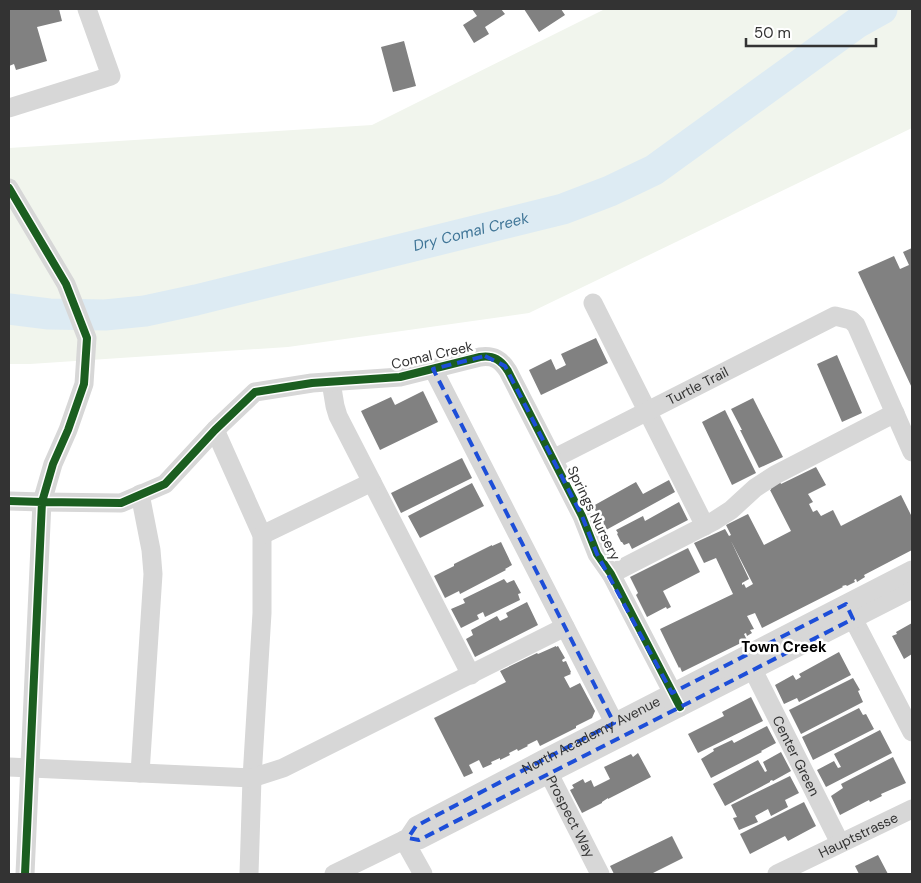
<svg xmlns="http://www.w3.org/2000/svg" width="921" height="883" font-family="'DM Sans',sans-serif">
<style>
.green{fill:#f1f5ed}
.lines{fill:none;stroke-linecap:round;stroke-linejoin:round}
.river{stroke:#ddebf3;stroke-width:31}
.building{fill:#818181;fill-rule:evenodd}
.minor{stroke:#d7d7d7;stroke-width:19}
.cycleway-casing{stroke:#fff;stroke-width:11}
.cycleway{stroke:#1b5e20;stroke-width:8}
.marked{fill:none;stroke:#1d4ed8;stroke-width:4;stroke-dasharray:10 6;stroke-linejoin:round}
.labels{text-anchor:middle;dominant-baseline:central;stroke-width:5;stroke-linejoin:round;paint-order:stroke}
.street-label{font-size:14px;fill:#333;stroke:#fff}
.water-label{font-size:15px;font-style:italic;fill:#3f7597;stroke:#fff}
.neighbourhood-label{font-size:15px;font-weight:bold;fill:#000;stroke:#fff}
</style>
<rect width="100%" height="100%" fill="#fff"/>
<!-- green -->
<path class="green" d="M605,9h307v119l-383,185 -241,34 -258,17h-21v-216l363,-23z"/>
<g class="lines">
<!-- river -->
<path class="river" id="s1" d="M9,309l40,5 56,1 40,-4 51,-11 367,-91 47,-18 44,-21 203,-147 25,-14"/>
</g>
<!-- building -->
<path class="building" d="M9,9h50l3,12 -25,6 10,34 -31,9 -2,-6 -5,2z
M472,9h29l4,5 -20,13 4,7 -15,9 -11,-18 14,-9z
M524,9h37l4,6 -26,17z
M404,41l12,45 -23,6 -12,-45z
M912,248v140l-54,-116 36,-16 6,13 9,-4 -6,-13z
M596,338l12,25 -67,32 -12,-25 22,-11 5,11 10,-5 -5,-11z
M837,355l25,58 -20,9 -25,-58z
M423,391l15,31 -58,28 -19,-39 30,-14 4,8z
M753,398l30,59 -24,11 -19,-38h2l-11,-21z
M725,410l31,63 -24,12 -30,-63z
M462,458l10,20 -71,35 -10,-20z
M816,467l10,18 -18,9 5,8 -4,2 4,8 4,-2 4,6 12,-6 8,16 60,-31 11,22v33l-48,25 1,2 -8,5 -1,-3 -2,1 1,2 -8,4 -1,-1 -4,1 1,1 -81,41 -7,-15 -8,3 7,13 -4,1 2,3 -5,3 -1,-3 -2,1 3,6 -65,32 -2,-5 -1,1 -19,-39 73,-35 -17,-36 -12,5 -10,-20 31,-14 4,7 2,-1 -5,-10 22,-11 16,31 27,-14 -21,-41h1l-1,-3 10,-5 1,2zM731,541l22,43 -7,4 -2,-4 -2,1v-2l7,-4z
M669,480l6,12 -69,38 -13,-24 43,-24 7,12z
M472,483l12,23 -64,32 -12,-22z
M679,502l9,18 -56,29 -3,-6 -5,2 -2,-3h-1l-4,-8 1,-1 -2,-3 27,-14 2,5z
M501,542l11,23 -7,4 1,1 -46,24 -1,-3 -14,7 -11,-22 20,-10v-2l38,-19v1z
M688,548l12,24 -37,19 8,16 -4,2 -1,-2 -19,10 -11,-22 2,-2 -8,-16z
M504,579l3,4 7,-3 7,13 -3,1 2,6 -35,17 -2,-5 -6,3 2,4 -18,9 -10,-19 14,-6 -2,-4z
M527,602l11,23 -63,32 -9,-18 7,-4 -2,-5 26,-14 3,5 8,-4 -2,-4z
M912,623v31l-8,5 -12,-23 5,-2 -1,-2z
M556,646v1l2,-1 7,12 -3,2 1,2 3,-1 5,11 -1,1 1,1 -7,3 6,11 10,-5 15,28 -3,7 -16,8v2l-36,18 -3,-6 -10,5 1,1 -10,5 -1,-2 -8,4 1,2 -10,5v-2l-9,4 1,2 -9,4 -4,-8 -10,5 4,8 -9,4 -30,-59 72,-36 -6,-11 37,-18 1,1z
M839,652l12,23 -52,27 -2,-4 -13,6 -9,-19 18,-10 3,5 5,-3 -2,-3z
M853,678l7,12 -2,1 5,11 -62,32 -12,-24z
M751,697l12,24 -65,32 -10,-19 36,-18 -2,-4z
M859,708l4,7 3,-1 8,15 -61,31 -11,-23z
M767,726l9,17 -15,8 1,1 -51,26 -10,-19 13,-8 -1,-2 19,-9 2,3z
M880,730l12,23 -66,34 -9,-17 17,-9 4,7 3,-1 -7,-13z
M781,752l10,19 -18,10 -1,-1 -2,1v1l-45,24 -12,-22 45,-24 7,12 2,-1 -4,-9z
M638,753l13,24 -43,22v-1l-6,4v1l-20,10 -12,-23 4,-2 -2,-3 11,-6 2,4 6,-3 3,7 16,-8 -6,-12 27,-13 2,3z
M893,757l13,26 -25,11 1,2 -12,6 -1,-2 -29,15 -9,-19 12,-8 -2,-4z
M790,776l9,17 -14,7 3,7 -17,9 -3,-7 -13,7 3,6 -19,8 -6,-12 4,-1 -6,-12z
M804,802l12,24 -28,15 -3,-5 -35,18 -10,-20z
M672,836l11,22 -32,16h-37l-4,-8z
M878,855l10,19h-29l-4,-8z"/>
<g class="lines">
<!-- minor -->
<g class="minor">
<path d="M9,108l102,-32 -24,-67"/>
<path d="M9,188l57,96 21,54 -3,46 -16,46 -15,34 -11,38 -17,372"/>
<path d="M593,303l112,223"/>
<path d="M433,369l187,365"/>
<path d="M331,382l4,24 3,10 133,259"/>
<path d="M215,430l47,105v78l-10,165 -3,96"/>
<path id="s2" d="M553,459l282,-143 16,4 5,5 56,127"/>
<path d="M9,501l33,1 79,1 44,-19 50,-54 40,-38 57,-9 88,-6 80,-20c14,-2 21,3 28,14l74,145 15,38 14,20 69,133"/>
<path d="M262,535l110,-53"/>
<path d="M611,574l103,-53 17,-11 24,-22 20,-13 120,-62"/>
<path d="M848,609l64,123"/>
<path id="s3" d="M753,670l87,173"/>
<path id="s4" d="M544,764l56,110"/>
<path d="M9,767l243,11 31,-10 282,-141"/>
<path d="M140,773l13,-199 -2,-24 -11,-56"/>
<path d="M408,838l11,2 493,-251"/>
<path d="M404,840l19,34"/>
<path id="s5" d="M334,874l74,-36 8,-12 126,-66 370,-190"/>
<path id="s6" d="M777,874l135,-65"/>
</g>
<defs>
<path id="cycleway" d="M9,188l57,96 21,54 -3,46 -16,46 -15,34 -11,38 -17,372
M9,501l33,1 79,1 44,-19 50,-54 40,-38 57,-9 88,-6 80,-20c14,-2 21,3 28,14l74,145 15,38 14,20 69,133"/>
</defs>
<!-- cycleway casing -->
<use href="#cycleway" class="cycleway-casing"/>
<!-- cycleway -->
<use href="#cycleway" class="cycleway"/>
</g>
<!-- marked area -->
<path class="marked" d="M485,356l20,10 77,150 15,38 75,139 174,-89 7,15 -434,221 -11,-2 8,-12 198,-103 -181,-354z"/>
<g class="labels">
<!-- street labels -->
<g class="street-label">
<text transform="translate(432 355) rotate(-13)">Comal Creek</text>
<text stroke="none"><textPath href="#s2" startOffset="162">Turtle Trail</textPath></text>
<text transform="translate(594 513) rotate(64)">Springs Nursery</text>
<text stroke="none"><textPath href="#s5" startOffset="294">North Academy Avenue</textPath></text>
<text stroke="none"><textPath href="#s3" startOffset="96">Center Green</textPath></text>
<text stroke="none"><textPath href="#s4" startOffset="59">Prospect Way</textPath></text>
<text stroke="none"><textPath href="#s6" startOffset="90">Hauptstrasse</textPath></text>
</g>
<!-- water labels -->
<g class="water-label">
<text stroke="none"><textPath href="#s1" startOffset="472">Dry Comal Creek</textPath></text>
</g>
<!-- neighbourhood labels -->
<g class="neighbourhood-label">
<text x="784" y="647">Town Creek</text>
</g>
</g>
<!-- border -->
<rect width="921" height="883" fill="none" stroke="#333333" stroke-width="20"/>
<!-- scale -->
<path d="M746 38v8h130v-8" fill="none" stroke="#333333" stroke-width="2.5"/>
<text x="754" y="38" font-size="15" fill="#333333" stroke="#ffffff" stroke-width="4" paint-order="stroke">50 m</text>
</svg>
